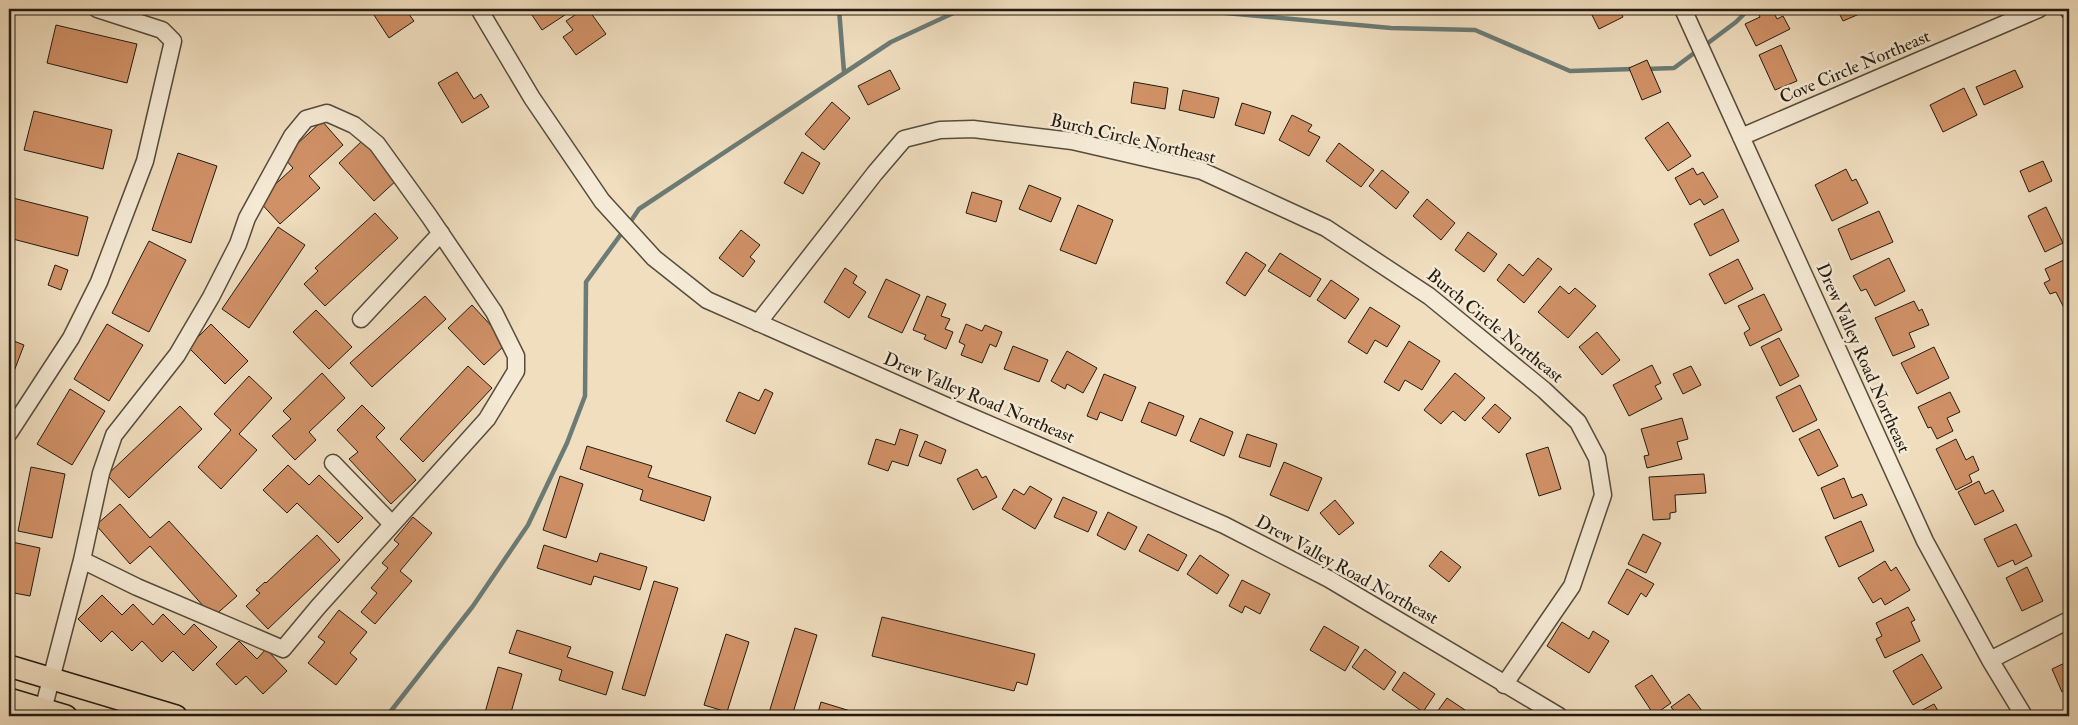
<svg xmlns="http://www.w3.org/2000/svg" width="2078" height="725" font-family="'IM FELL Double Pica',serif">
<style>
.lines{fill:none;stroke-linecap:round;stroke-linejoin:round}
.stream{stroke:#6b7b75;stroke-width:4.5}
.building{fill:#d19167;stroke:#231b11}
.minor-casing{stroke:#564c3c;stroke-width:19}
.major-casing{stroke:#231b11;stroke-width:24}
.minor{stroke:#f5ead5;stroke-width:16}
.major{stroke:#f0debf;stroke-width:21}
.labels{text-anchor:middle;dominant-baseline:central;stroke-width:5;stroke-linejoin:round;paint-order:stroke}
.street-label{font-size:18px;fill:#231b11;stroke:#f5ead5}
</style>
<rect width="100%" height="100%" fill="#f0debf"/>
<filter id="stains"><feTurbulence type="fractalNoise" baseFrequency=".004" numOctaves="4"/><feColorMatrix values="0 0 0 0 .2 0 0 0 0 .09 0 0 0 0 .02 0 0 0 .5 -.17"/></filter>
<radialGradient id="worn" r=".72"><stop offset=".6" stop-color="#630" stop-opacity="0"/><stop offset="1" stop-color="#630" stop-opacity=".3"/></radialGradient>
<g class="lines">
<!-- stream -->
<path class="stream" d="M839,9l5,63
M1182,9l209,19 84,2 95,41 63,-2
M1704,46l32,-24 13,-13
M1646,69l28,-1 23,-17
M629,224l10,-15 252,-167 71,-33
M387,716l86,-110 55,-81 39,-82 18,-47 1,-114 38,-52"/>
</g>
<!-- building -->
<path class="building" d="M377,9h28l9,12 -25,17 -17,-26z
M528,9h46l-32,21z
M584,9h4l18,25 -30,21 -13,-18 10,-7 -7,-9z
M1589,9h30l4,8 -24,12z
M1756,9h16l5,10 6,-3 7,13 -34,17 -11,-22 15,-7z
M1837,9h34l-28,12z
M56,25l81,19 -10,39 -80,-20z
M1781,45l16,36 -22,9 -16,-35z
M1647,60l14,32 -19,8 -13,-32z
M890,70l10,19 -32,16 -10,-19z
M2015,70l8,17 -39,18 -8,-18z
M457,72l17,27 7,-5 8,13 -27,16 -24,-40z
M1134,82l34,6 -3,21 -34,-6z
M1964,88l13,27 -34,17 -13,-27z
M1183,90l36,8 -5,20 -35,-8z
M832,102l18,16 -26,32 -19,-16z
M1242,103l29,9 -7,22 -29,-9z
M34,111l78,19 -9,39 -79,-19z
M1292,115l20,10 -4,6 12,6 -11,19 -30,-16z
M322,121l21,24 -34,31 11,12 -40,36 -22,-24 35,-32 -10,-11z
M1668,122l23,34 -23,15 -23,-33z
M363,140l35,39 -24,22 -35,-38z
M1339,143l35,27 -13,17 -35,-26z
M802,152l18,11 -17,31 -19,-11z
M178,153l39,13 -26,77 -39,-13z
M2043,161l9,20 -23,11 -9,-21z
M1693,168l4,7 6,-3 15,25 -14,8 -4,-6 -10,6 -15,-27z
M1846,169l6,12 4,-2 12,24 -36,18 -17,-36z
M1382,170l27,22 -13,17 -27,-23z
M1029,185l32,13 -10,24 -32,-13z
M972,192l30,9 -6,21 -30,-9z
M9,197l79,20 -10,39 -69,-18z
M1427,199l28,24 -14,17 -28,-24z
M1078,205l35,15 -17,44 -36,-14z
M2046,207l17,36 -18,9 -17,-36z
M1723,209l16,32 -29,15 -16,-32z
M1879,211l14,31 -42,18 -13,-31z
M375,213l23,25 -73,68 -21,-22 14,-13 -3,-3z
M278,227l27,18 -56,83 -27,-19z
M741,230l19,15 -10,12 5,4 -12,16 -24,-19z
M1468,232l29,22 -13,18 -29,-22z
M149,241l37,19 -37,72 -37,-19z
M1246,252l20,13 -21,31 -19,-13z
M1280,253l41,26 -11,18 -42,-26z
M1538,258l14,11 -28,34 -27,-23 12,-16 14,12z
M1889,258l16,33 -30,15 -9,-17 -5,2 -8,-15z
M1738,259l15,30 -28,15 -16,-30z
M2066,259l3,6v40l-5,3 -8,-16 -6,2 -6,-11 6,-3 -5,-11z
M55,265l13,5 -7,20 -13,-5z
M845,268l12,8 -4,7 13,9 -17,26 -25,-16z
M886,279l34,16 -18,38 -34,-16z
M1331,280l28,19 -14,20 -28,-19z
M1560,286l9,8 6,-6 21,18 -28,32 -30,-26z
M1764,294l18,36 -32,16 -6,-13 6,-4 -12,-23z
M425,296l21,23 -74,68 -22,-24z
M927,296l19,8 -5,12 9,3 -5,10 8,3 -7,17 -22,-10 2,-4 -13,-5z
M1914,301l5,10 3,-2 7,16 -20,8 6,14 -22,9 -18,-38z
M472,305l35,38 -23,22 -36,-37z
M1370,307l30,19 -13,21 -12,-7 -8,14 -19,-12z
M316,310l36,37 -23,22 -36,-37z
M107,324l36,21 -34,56 -35,-22z
M211,324l37,37 -23,23 -37,-37z
M966,324l16,7 3,-6 17,7 -6,15 -6,-3 -8,19 -21,-8 4,-10 -6,-3z
M1597,332l23,28 -18,15 -23,-28z
M1779,338l20,38 -19,10 -19,-39z
M9,339l15,6 -11,29 -4,-1z
M1409,341l31,20 -18,29 -17,-10 -6,11 -15,-9z
M1013,346l35,14 -9,22 -35,-13z
M1934,347l15,31 -32,16 -16,-31z
M1067,351l30,17 -14,25 -16,-9 -2,5 -14,-8z
M1652,365l9,18 -6,3 7,13 -33,17 -16,-31z
M468,366l24,22 -69,74 -23,-23z
M1691,366l10,19 -18,9 -10,-20z
M322,373l23,25 -36,34 7,8 -21,20 -23,-24 19,-17 -8,-8z
M1455,373l30,25 -20,23 -12,-10 -12,13 -17,-14z
M1104,374l32,13 -14,34 -22,-9 -3,8 -10,-4z
M249,376l23,22 -33,36 18,16 -36,39 -23,-22 33,-37 -17,-16z
M1800,385l17,35 -24,12 -17,-35z
M70,389l35,22 -33,54 -35,-21z
M765,389l8,4 -18,41 -29,-13 13,-29 20,9z
M1950,392l10,20 -13,6 6,13 -16,8 -6,-12 -3,1 -10,-21z
M1149,402l35,14 -8,20 -35,-14z
M1495,404l16,14 -12,15 -17,-15z
M362,405l23,23 -9,9 40,43 -25,24 -42,-45 9,-7 -21,-22z
M180,406l22,23 -73,69 -22,-23z
M1200,418l33,14 -9,24 -34,-15z
M1682,418l6,21 -11,3 5,17 -35,9 -3,-12 5,-1 -8,-26z
M900,429l18,6 -10,31 -16,-5 -4,10 -20,-7 8,-25 19,6z
M1819,429l19,37 -20,10 -19,-37z
M1247,434l30,10 -7,23 -31,-10z
M1956,439l10,21 7,-4 6,14 -10,5 3,7 -16,8 -20,-41z
M925,441l21,9 -5,14 -22,-8z
M587,446l65,20 -4,11 63,20 -7,24 -64,-21 3,-10 -63,-21z
M1548,447l13,42 -22,7 -13,-42z
M1284,462l38,16 -14,33 -38,-16z
M288,465l21,20 10,-10 44,43 -25,25 -41,-40 -10,10 -24,-23z
M31,467l34,7 -13,64 -34,-7z
M977,469l5,9 4,-2 11,21 -24,13 -16,-31z
M1704,474l2,19 -31,2 1,17 -6,1v6l-17,1 -4,-43z
M560,476l23,8 -17,54 -23,-8z
M1844,478l8,20 10,-4 5,11 -33,14 -13,-31z
M1979,481l6,13 8,-4 11,21 -29,14 -17,-33z
M1030,486l22,13 -17,30 -33,-20 12,-20 10,6z
M1063,497l34,15 -9,20 -34,-15z
M1335,500l19,23 -15,12 -19,-22z
M120,504l30,34 19,-17 68,75 -24,21 -63,-71 -20,18 -34,-39z
M1108,512l29,15 -12,23 -28,-15z
M413,517l19,16 -32,38 12,10 -37,43 -14,-12 16,-19 -6,-5 17,-20 -6,-5 17,-19 -5,-4z
M1861,521l13,30 -35,16 -14,-30z
M2016,524l16,32 -17,9 -2,-5 -15,7 -14,-28z
M1148,534l39,21 -9,16 -39,-20z
M1643,534l18,9 -15,30 -18,-9z
M317,535l23,25 -72,69 -22,-23 14,-13 -4,-3 9,-8 1,1z
M12,542l28,6 -10,48 -21,-4v-37z
M544,545l53,17 3,-9 47,14 -7,23 -46,-14 -3,9 -54,-17z
M1441,551l20,16 -12,15 -20,-16z
M1200,555l29,20 -12,19 -30,-20z
M1885,561l6,10 5,-4 14,23 -25,15 -4,-7 -8,5 -15,-25z
M2027,567l16,34 -21,10 -16,-33z
M1627,569l27,15 -8,13 -5,-4 -13,22 -20,-12z
M1242,580l28,14 -10,20 -15,-8 -3,7 -13,-7z
M654,581l24,7 -33,108 -23,-7z
M102,595l20,20 11,-11 20,21 10,-11 21,21 10,-11 23,23 -24,24 -20,-20 -11,11 -20,-21 -10,10 -20,-20 -11,11 -23,-23z
M1908,607l7,13 -4,2 9,19 -35,17 -9,-19 6,-3 -6,-13z
M339,610l28,22 -17,21 7,6 -21,26 -28,-22 17,-21 -7,-5z
M882,617l153,37 -8,31 -10,-3 -3,9 -142,-35z
M1562,622l27,17 4,-8 16,10 -20,32 -42,-27z
M1324,626l35,21 -14,24 -35,-21z
M795,628l22,7 -25,81h-24z
M517,630l54,17 -4,10 46,15 -7,23 -47,-15 3,-10 -53,-17z
M726,634l23,8 -22,70 -23,-7z
M239,641l18,18 9,-10 21,22 -24,23 -17,-18 -10,9 -20,-21z
M1365,649l31,23 -12,18 -32,-23z
M1922,654l20,34 -29,17 -20,-34z
M2069,661v27l-7,4 -10,-23z
M498,667l24,7 -12,42h-26z
M1404,672l31,22 -12,18 -31,-22z
M1652,675l19,28 -17,12 -19,-29z
M1689,694l17,22h-28l-7,-9z
M1447,698l27,18h-40z
M821,702l36,11 -1,3h-39z
M1934,704l7,12h-27l-1,-1z"/>
<g class="lines">
<defs>
<path id="minor" d="M479,9l53,89 70,103 52,57 53,42 251,111 266,114 105,54 230,137
M1683,9l242,532 65,119 34,56
M2069,9v2
M1741,137l298,-128
M361,319l80,-86
M758,323l117,-150 29,-34 36,-9 33,-1 99,12 130,30 124,57 103,68 115,94 34,32 19,36 6,37 -31,91 -68,99
M9,433l62,-95 28,-56 46,-121 28,-120 -11,-11 -65,-21
M333,463l59,61
M1990,660l79,-40
M43,710l39,-150 19,-87 13,-38 63,-80 34,-58 27,-53 9,-26 45,-82 14,-17 21,-6 27,12 23,19 52,72 65,96 22,44v15l-29,48 -169,188 -35,42 -146,-62 -55,-27"/>
<path id="major" d="M9,666l167,50
M9,699l57,17"/>
</defs>
<!-- minor casing -->
<use href="#minor" class="minor-casing"/>
<!-- major casing -->
<use href="#major" class="major-casing"/>
<!-- minor -->
<use href="#minor" class="minor"/>
<!-- major -->
<use href="#major" class="major"/>
</g>
<g class="labels">
<!-- street labels -->
<g class="street-label">
<text transform="translate(1855 67) rotate(-23)">Cove Circle Northeast</text>
<text transform="translate(1133 139) rotate(13)">Burch Circle Northeast</text>
<text transform="translate(1495 326) rotate(39)">Burch Circle Northeast</text>
<text transform="translate(1863 358) rotate(66)">Drew Valley Road Northeast</text>
<text transform="translate(979 398) rotate(23)">Drew Valley Road Northeast</text>
<text transform="translate(1347 570) rotate(29)">Drew Valley Road Northeast</text>
</g>
</g>
<!-- margin -->
<rect width="2078" height="725" fill="none" stroke="#f0debf" stroke-width="30"/>
<rect x="10" y="10" width="2058" height="705" fill="none" stroke="#231b11" stroke-width="2.5"/>
<rect x="15" y="15" width="2048" height="695" fill="none" stroke="#231b11"/>
<rect width="100%" height="100%" filter="url(#stains)"/>
<rect width="100%" height="100%" fill="url(#worn)"/>
</svg>
